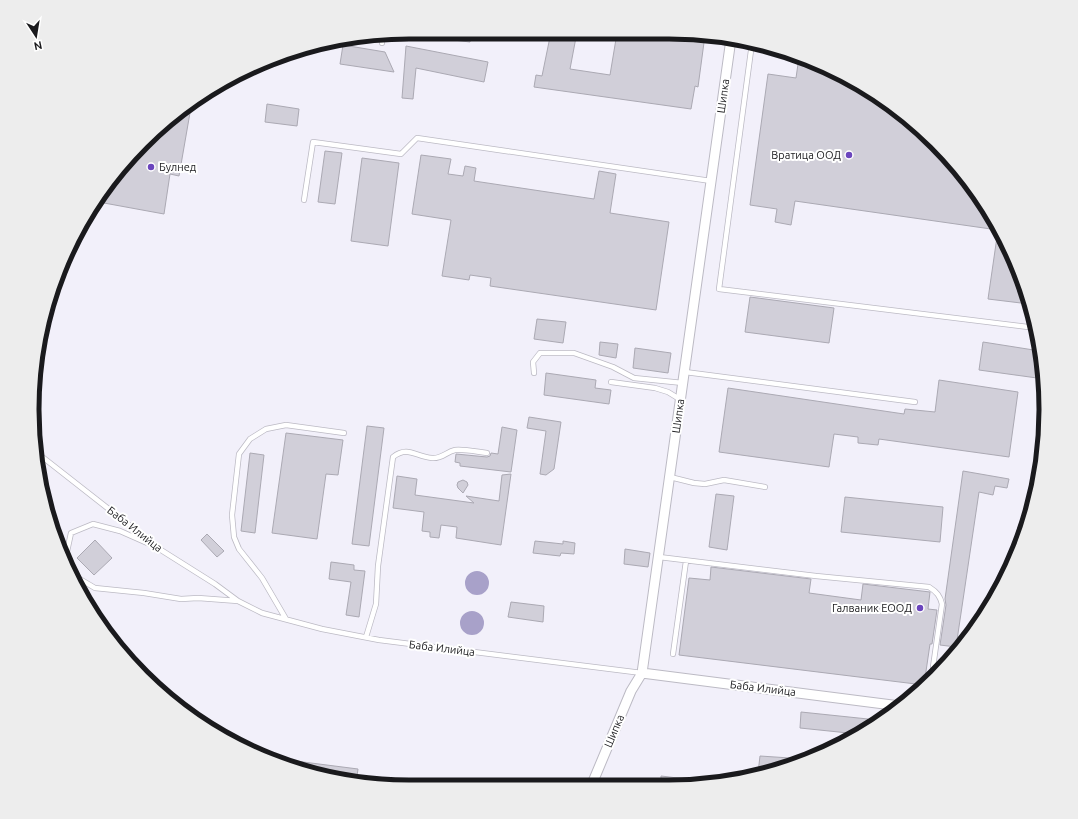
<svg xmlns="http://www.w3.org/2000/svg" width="1078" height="819" font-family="Ubuntu,sans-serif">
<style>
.water{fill:#a8a1c9}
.building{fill:#d1cfd9;stroke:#aba9b3}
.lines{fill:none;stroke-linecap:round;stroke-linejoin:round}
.service-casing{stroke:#bcbac4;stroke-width:6}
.minor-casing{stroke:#bcbac4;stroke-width:11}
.service{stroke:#fff;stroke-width:4.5}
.minor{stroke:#fff;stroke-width:9}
.poi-dot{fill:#6b45bd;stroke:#fff;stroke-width:1.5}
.labels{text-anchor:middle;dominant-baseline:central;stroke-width:4;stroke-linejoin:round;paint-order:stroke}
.street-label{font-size:11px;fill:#1a1a1d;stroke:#fff}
.poi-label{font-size:11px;fill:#1a1a1d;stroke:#fff;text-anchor:end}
.rim{fill:none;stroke:#1a1a1d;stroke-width:5}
</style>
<rect width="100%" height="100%" fill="#f2f0fa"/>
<!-- water -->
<path class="water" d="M465 583a12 12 0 1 1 24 0a12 12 0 1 1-24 0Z
M460 623a12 12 0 1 1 24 0a12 12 0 1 1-24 0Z"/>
<!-- building -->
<path class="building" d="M429,32h43l-2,10 -41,-5z
M551,32h26l-7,37 40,6 7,-42h76l12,2 -7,52 -3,-1 -4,23 -157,-22 2,-12 6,1z
M343,45l42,7 9,20 -54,-8z
M406,46l82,16 -4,20 -68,-14 -3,31 -11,-1z
M799,57l37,14 62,39 84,90 35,65 12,39 -41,-5 10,-69 -203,-29 -4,24 -16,-3 2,-13 -27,-4 18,-131 28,4z
M267,104l32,5 -2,17 -32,-4z
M191,107l-12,69 -9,-2 -6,40 -60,-11 2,-13 20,-30z
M325,151l17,2 -7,51 -17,-2z
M421,155l30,4 -3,15 15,2 2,-10 11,2 -2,13 120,18 5,-28 17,3 -6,39 59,9 -13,88 -166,-24 1,-8 -21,-3 -1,5 -27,-4 9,-56 -39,-6z
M362,158l37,5 -11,83 -37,-5z
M750,297l84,11 -5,35 -84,-11z
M537,319l29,3 -3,21 -29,-4z
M600,342l18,2 -2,14 -17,-3z
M983,342l57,9 -3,27 -58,-8z
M635,348l36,5 -3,20 -35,-5z
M546,373l50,7 -1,8 16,2 -2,14 -65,-9z
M939,380l79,12 -9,65 -130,-18 -1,6 -20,-2v-6l-24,-3 -5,33 -110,-15 9,-64 176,26 1,-5 30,3z
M529,417l32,5 -7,47 -8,6 -6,-1 6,-43 -19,-3z
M367,426l17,2 -15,118 -17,-2z
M502,427l15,3 -6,42 -51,-6v-3l-5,-1 1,-8 31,3 3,-1 1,-3 7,1z
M286,433l57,7 -5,35 -12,-1 -9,65 -45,-6z
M250,453l14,2 -9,78 -14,-2z
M963,471l46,8 -2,9 -12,-2 -2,9 -14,-3 -23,155 -16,-2 6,-40 -1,-6z
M511,474l-10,71 -45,-7 1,-11 -16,-2 -2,13 -9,-1v-5l-8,-1 2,-19 -31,-4 4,-32 20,3 -2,16 59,8 -8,-7 33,5 3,-26z
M463,480l4,2 1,3 -5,8 -5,-5 -1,-3 1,-3z
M716,494l18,2 -7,54 -18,-3z
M845,497l98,10 -3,35 -99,-10z
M207,534l17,17 -7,6 -16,-17z
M95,540l17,18 -18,17 -17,-17z
M535,541l28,3v-3l12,2 -1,11 -13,-1 -1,3 -27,-3z
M625,549l25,4 -2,14 -24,-3z
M331,562l23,3v5l11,1 -6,46 -13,-2 5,-33 -22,-3z
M711,567l100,12 -2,14 52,7 2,-16 67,8 -2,17 9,1 -5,34h-2l-6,41 -245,-30 10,-77 21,2z
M511,602l33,4 -1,16 -35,-5z
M801,712l67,7 -1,10 -9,5 -58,-6z
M760,756l45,3v1l-47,13z
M272,758l86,11 -2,14 -68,-16 -16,-8z
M661,776l25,3 -1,5h-24z"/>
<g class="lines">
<defs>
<path id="service" d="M382,43v-7
M752,43l-33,246 317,39
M304,200l9,-58 88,12 16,-16 294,43
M685,372l230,30
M534,373l-1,-11 7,-9h34l39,14 21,11 49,5
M611,382l44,6 13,4 13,8
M36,452l125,98 54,34 23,17 24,12 60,16 57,11 263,33
M670,477l24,6 11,1 19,-4 41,7
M154,546l-34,-15 -27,-7 -22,9 -5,23 12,22 17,10 49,5 37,6 17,-1 40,3
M659,557l157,19 113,11c8,5 11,9 13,17l-9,63 2,10
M286,619l-24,-41 -23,-29 -5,-12 -2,-22 7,-61 11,-15 16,-10 20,-4 58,8
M366,637l10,-33 2,-38 15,-109c15,-12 23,0 39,1 10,1 14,-6 23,-8 9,-1 23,2 32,3
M673,654l13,-93"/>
<path id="minor" d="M642,673l258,33
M592,784l39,-93 11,-18 89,-634"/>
</defs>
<!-- service casing -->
<use href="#service" class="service-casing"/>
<!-- minor casing -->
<use href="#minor" class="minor-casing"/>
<!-- service -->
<use href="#service" class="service"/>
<!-- minor -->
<use href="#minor" class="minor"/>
</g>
<!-- markers -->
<g class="poi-dot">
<circle cx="849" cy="155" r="4"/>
<circle cx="151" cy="167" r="4"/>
<circle cx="920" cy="608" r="4"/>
</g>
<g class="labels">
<!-- street labels -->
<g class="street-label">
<text transform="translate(723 96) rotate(-82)">Шипка</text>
<text transform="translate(678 416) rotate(-82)">Шипка</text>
<text transform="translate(135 529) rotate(38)">Баба Илийца</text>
<text transform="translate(442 648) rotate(7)">Баба Илийца</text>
<text transform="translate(763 688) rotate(7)">Баба Илийца</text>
<text transform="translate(614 731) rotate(-67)">Шипка</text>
</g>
<!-- poi labels -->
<g class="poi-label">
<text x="841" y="155">Вратица ООД</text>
<text x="159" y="167" text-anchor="start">Булнед</text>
<text x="912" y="608">Галваник ЕООД</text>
</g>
</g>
<!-- crop -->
<path d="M0 0H1078V819H0ZM409 39H669A370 370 0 0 1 1039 409V410A370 370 0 0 1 669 780H409A370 370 0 0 1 39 410V409A370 370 0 0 1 409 39Z" fill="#ededed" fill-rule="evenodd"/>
<path class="rim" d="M409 39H669A370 370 0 0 1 1039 409V410A370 370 0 0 1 669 780H409A370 370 0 0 1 39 410V409A370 370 0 0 1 409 39Z"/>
<!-- north arrow -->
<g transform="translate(36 36) rotate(168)" stroke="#ffffff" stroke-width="3" paint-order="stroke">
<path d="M0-3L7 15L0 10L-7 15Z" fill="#1a1a1d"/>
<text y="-6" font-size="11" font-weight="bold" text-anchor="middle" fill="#1a1a1d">N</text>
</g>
</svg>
